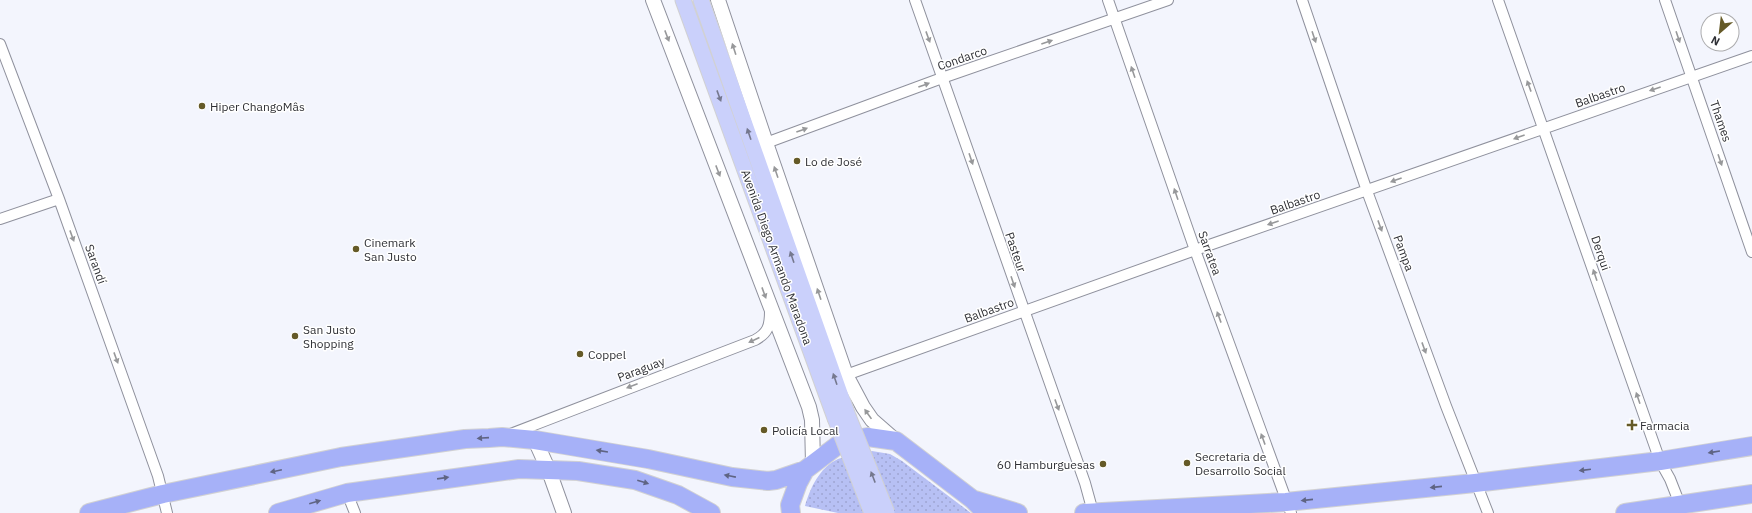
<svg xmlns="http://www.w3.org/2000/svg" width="1752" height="513" font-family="'IBM Plex Sans',sans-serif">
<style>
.grass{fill:url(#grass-dots)}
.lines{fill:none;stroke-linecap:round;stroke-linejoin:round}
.street-casing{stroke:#8f919d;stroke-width:12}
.secondary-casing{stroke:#8f919d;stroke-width:16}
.primary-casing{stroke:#d1d1d3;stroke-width:17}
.highway-casing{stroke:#d1d1d3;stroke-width:20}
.street{stroke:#fff;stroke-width:10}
.secondary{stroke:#fff;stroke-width:14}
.primary{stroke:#cad0fb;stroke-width:15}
.highway{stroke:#a6b1f8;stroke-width:18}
.primary-bridge-casing{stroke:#d1d1d3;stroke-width:17;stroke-linecap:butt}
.primary-bridge{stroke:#cad0fb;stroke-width:15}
.oneway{fill:#97989a}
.oneway2{fill:#75788e}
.oneway3{fill:#5f6483}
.poi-dot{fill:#655a27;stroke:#fff;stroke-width:1.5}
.labels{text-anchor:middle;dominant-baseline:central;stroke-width:3;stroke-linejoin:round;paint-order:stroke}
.street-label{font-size:12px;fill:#2f3035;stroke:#fff}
.poi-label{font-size:12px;fill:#2f3035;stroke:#fff;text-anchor:start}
</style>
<defs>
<pattern id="grass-dots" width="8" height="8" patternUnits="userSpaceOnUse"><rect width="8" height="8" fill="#b7c0f4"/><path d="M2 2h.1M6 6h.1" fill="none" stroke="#9ea5d2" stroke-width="1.8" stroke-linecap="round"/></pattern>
</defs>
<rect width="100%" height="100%" fill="#f3f5fd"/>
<!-- grass -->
<path class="grass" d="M872,451l18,3 12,7 69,52h-133l-33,-7c5,-18 15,-39 33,-47 10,-4 23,-5 34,-8z"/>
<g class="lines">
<defs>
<path id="street" d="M915,0l170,483 8,29
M1108,0l87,250 96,263
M1302,0l65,191 79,215 42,107
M1498,0l162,461 10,18 11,28
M1665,0l87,252
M0,44l59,155 99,277 9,37
M766,143l176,-65 226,-78
M0,219l59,-20
M846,375l349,-125 557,-194
M508,435l247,-95c13,-7 15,-14 15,-29
M347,493l8,20"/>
<path id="secondary" d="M653,0l156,407 3,13 1,44
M718,0l48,143 80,232 17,32 9,13 24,21
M535,440l14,31 15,42"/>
<path id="primary" d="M683,0l152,418
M701,0l147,416"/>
<path id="highway" d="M975,500l43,13
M89,513l74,-19 178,-37 124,-18 24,-1 13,-1 33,3 113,19 84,18 36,4 8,-1 29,-10
M278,513l69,-20 172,-24 59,2 57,9 43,15 33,18
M791,513l-1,-8 8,-22 7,-13 33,-25 12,-5 18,-3 28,4 76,58 14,14
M1084,513l202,-11 189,-19 185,-22 92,-15
M1625,513l127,-19"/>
</defs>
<!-- street casing -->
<use href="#street" class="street-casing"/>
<!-- secondary casing -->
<use href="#secondary" class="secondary-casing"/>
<!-- primary casing -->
<use href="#primary" class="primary-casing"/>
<!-- highway casing -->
<use href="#highway" class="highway-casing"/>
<!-- street -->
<use href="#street" class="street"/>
<!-- secondary -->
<use href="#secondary" class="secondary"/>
<!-- primary -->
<use href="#primary" class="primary"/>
<!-- highway -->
<use href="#highway" class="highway"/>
<defs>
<path id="primary-bridge" d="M848,416l39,97
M835,418l37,95"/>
</defs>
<!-- primary-bridge casing -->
<use href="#primary-bridge" class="primary-bridge-casing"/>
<!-- primary-bridge -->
<use href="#primary-bridge" class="primary-bridge"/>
</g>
<!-- one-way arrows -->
<defs><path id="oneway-solid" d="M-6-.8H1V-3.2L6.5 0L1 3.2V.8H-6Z"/></defs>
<g class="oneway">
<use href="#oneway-solid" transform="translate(667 36) rotate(69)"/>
<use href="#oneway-solid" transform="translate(928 37) rotate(70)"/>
<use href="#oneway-solid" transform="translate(1314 37) rotate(71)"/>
<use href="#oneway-solid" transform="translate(1678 37) rotate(71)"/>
<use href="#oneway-solid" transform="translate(1047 42) rotate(-19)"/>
<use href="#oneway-solid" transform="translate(734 49) rotate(-108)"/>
<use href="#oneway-solid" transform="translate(1133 72) rotate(-109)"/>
<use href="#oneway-solid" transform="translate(924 85) rotate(-20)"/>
<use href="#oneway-solid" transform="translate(1529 86) rotate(-110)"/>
<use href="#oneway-solid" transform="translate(1655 89) rotate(161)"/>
<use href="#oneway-solid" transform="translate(802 130) rotate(-20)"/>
<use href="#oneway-solid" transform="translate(1519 137) rotate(160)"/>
<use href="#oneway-solid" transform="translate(971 159) rotate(71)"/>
<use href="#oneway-solid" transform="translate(1720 160) rotate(71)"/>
<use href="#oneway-solid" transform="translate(718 171) rotate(69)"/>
<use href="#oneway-solid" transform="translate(776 172) rotate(-109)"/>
<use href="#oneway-solid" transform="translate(1396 180) rotate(160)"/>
<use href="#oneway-solid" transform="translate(1176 194) rotate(-109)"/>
<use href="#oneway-solid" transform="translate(1273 223) rotate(161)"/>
<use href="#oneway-solid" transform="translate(1380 226) rotate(70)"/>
<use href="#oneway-solid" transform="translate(72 236) rotate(70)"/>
<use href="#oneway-solid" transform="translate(1595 275) rotate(-109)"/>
<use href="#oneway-solid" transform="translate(1013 282) rotate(71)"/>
<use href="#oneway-solid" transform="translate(764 293) rotate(70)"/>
<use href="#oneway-solid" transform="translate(819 294) rotate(-109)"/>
<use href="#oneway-solid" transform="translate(1219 317) rotate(-110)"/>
<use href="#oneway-solid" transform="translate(754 340) rotate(155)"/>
<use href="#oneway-solid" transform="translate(1424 348) rotate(70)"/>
<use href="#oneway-solid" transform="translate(116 358) rotate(70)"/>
<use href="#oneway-solid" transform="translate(632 386) rotate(159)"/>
<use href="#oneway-solid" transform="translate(1638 398) rotate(-109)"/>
<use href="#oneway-solid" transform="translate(1057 405) rotate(70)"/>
<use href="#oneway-solid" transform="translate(868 414) rotate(-125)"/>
<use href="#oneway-solid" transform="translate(1263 439) rotate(-110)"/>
</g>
<g class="oneway2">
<use href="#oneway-solid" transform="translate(719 96) rotate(70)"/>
<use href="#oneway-solid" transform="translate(749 134) rotate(-109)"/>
<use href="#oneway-solid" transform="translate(792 257) rotate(-109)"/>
<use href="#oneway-solid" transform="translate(835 379) rotate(-109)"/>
<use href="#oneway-solid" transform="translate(873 477) rotate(-111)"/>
</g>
<g class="oneway3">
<use href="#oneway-solid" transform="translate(483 438) rotate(176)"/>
<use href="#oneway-solid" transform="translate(602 451) rotate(-171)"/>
<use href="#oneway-solid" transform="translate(1714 452) rotate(171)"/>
<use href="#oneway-solid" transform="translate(1585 470) rotate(173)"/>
<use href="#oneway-solid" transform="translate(276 471) rotate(168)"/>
<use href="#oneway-solid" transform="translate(730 476) rotate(-169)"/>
<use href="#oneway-solid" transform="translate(443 478) rotate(-8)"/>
<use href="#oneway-solid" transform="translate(643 482) rotate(17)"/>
<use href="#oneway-solid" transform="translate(1436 487) rotate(174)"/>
<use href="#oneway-solid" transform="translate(1307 500) rotate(174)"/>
<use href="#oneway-solid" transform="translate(315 502) rotate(-16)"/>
</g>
<!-- markers -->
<g class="poi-dot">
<circle cx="202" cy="106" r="4"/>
<circle cx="797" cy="161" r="4"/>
<circle cx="356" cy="249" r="4"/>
<circle cx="295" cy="336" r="4"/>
<circle cx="580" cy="354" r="4"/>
<path d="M1630 419h4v4h4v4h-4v4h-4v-4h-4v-4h4z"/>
<circle cx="764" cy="430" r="4"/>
<circle cx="1187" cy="463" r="4"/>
<circle cx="1103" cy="464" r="4"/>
</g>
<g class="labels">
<!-- street labels -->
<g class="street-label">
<text transform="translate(962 58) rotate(-19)">Condarco</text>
<text transform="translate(1600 95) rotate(-19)">Balbastro</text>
<text transform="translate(1721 121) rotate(71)">Thames</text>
<text transform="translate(1295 202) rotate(-19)">Balbastro</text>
<text transform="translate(1016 252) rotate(71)">Pasteur</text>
<text transform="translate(1210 253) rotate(70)">Sarratea</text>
<text transform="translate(1404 253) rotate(70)">Pampa</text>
<text transform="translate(1601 253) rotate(71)">Derqui</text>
<text transform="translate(777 257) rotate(70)">Avenida Diego Armando Maradona</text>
<text transform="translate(96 264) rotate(70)">Sarandí</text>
<text transform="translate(989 310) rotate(-20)">Balbastro</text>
<text transform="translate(641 369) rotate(-21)">Paraguay</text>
</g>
<!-- poi labels -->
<g class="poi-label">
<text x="210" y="106">Hiper ChangoMâs</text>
<text x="805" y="161">Lo de José</text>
<text x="364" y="242">Cinemark<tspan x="364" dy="14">San Justo</tspan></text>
<text x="303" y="329">San Justo<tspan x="303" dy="14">Shopping</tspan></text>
<text x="588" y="354">Coppel</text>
<text x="1640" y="425">Farmacia</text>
<text x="772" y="430">Policía Local</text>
<text x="1195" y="456">Secretaria de<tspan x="1195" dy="14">Desarrollo Social</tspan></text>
<text x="1095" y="464" text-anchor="end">60 Hamburguesas</text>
</g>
</g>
<!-- north arrow -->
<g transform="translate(1720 32) rotate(208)"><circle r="19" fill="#ffffff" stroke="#acacae"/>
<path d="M0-3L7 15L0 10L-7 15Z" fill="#655a27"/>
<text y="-6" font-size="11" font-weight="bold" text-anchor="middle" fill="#2f3035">N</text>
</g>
</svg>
